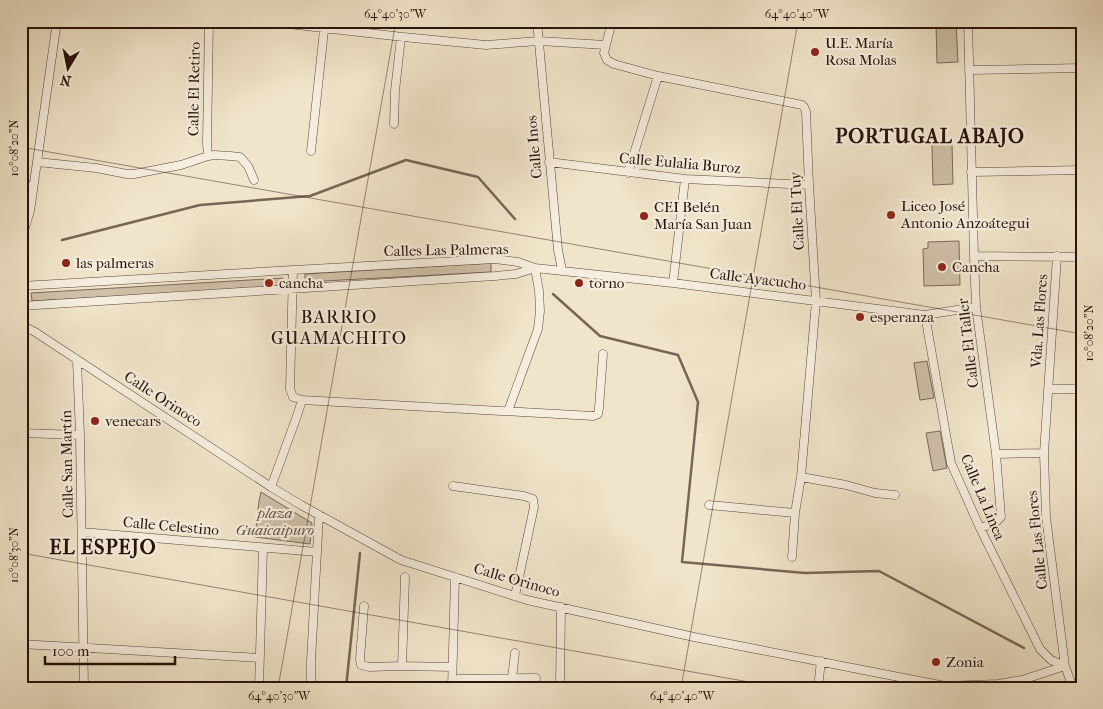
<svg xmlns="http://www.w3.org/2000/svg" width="1103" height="709" font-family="'IM FELL French Canon',serif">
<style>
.green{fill:#cec0a9;stroke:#7a695a}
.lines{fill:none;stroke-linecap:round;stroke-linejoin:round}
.stream{stroke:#776556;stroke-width:2.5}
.minor-casing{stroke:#59463a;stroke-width:9}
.minor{stroke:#f5eddd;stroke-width:8}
.ticks{fill:none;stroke:#27120a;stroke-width:1;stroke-opacity:0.45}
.poi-dot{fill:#8f2418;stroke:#f5eddd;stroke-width:2}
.labels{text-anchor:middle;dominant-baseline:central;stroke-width:4.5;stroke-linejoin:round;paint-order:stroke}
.poi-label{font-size:15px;fill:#27120a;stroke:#f5eddd;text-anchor:start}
.street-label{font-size:15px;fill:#27120a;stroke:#f5eddd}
.park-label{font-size:15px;font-style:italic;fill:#614f42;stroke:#f5eddd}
.quarter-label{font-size:18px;letter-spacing:1px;fill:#27120a;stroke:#f5eddd}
.district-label{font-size:20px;font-weight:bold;letter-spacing:1px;fill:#27120a;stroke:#f5eddd}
.neatline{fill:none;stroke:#27120a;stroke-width:2}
.ticks-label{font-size:12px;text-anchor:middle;fill:#27120a}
</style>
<rect width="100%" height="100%" fill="#f0e4ca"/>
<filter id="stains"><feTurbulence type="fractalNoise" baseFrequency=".004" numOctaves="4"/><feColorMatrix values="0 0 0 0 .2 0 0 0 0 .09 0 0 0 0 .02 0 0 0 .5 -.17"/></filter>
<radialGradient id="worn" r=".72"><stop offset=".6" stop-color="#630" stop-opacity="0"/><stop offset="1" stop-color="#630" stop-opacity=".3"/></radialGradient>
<!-- green -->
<path class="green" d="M956,22l2,40 -21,1 -1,-40z
M952,144l1,40 -20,1 -1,-40z
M959,241l1,44 -36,1 -1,-37 5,-1v-6z
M491,263v9l-186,10v-8z
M283,278v9l-251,14 -1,-8z
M927,361l7,37 -14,2 -6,-37z
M940,431l7,37 -14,3 -7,-38z
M261,492l51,31 -2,21 -55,-7 4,-36z"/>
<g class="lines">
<!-- stream -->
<path class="stream" d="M62,240l138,-35 110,-9 96,-36 72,17 37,42
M553,294l47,42 78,19 20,47 -16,160 123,11 74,-2 145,77
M346,688l14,-135"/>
<defs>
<path id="minor" d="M262,21l141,16 83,8 53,-4 67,4
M537,21l21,229 4,20
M612,21l-8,32 3,7 7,4 44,12 144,29 2,2 2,5 3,73 7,116 -15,176 -6,36 -3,44
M968,21l6,235 2,51 20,147 5,63 -6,6 -15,5
M969,70l113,-2
M394,124l1,-33 6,-54
M311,151l14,-130
M208,156l-1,-13 2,-122
M37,162l59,6 31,6h7l47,-9 27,-9 7,-1 15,1 10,1 8,9 6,14
M549,162l136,17 124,6
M971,172l111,-2
M628,173l30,-97
M21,182l12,6
M21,240l9,-29 27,-190
M974,256l108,1
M1057,256l-13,197 2,64 19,149 8,22
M293,270l-3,119 3,8 9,3 291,16 5,-2 1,-6 4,-54
M673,283l12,-104
M21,286l272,-16 202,-11 23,3 17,6 138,15 252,32 51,-8
M21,306l474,-30 21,-2 19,-6
M925,315l26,148 29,65 60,121 11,11 14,6
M21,325l14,7 236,155 30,18 100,55 126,40 167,37 251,49 53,-2 24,-4 43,-14
M77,360l3,75 4,253
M1048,389h34
M508,411l30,-82 2,-18 -1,-20 -4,-23
M21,433l59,2
M996,454l48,-1
M801,477l45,8 29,8 20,2
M453,486l71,10 9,3 1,8 -19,89
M271,487l26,-71 5,-16
M709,505l86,8
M82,532l235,20
M364,606l-4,53 1,6 8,2 33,-1 50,1
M21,644l238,14
M402,666l3,-89
M512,678l3,-25
M459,679l77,-1
M259,688l4,-140
M311,688v-27l8,-146
M452,688l3,-111
M560,688l1,-81
M818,688l3,-27"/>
</defs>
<!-- minor casing -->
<use href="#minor" class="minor-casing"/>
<!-- minor -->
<use href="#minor" class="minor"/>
</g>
<!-- ticks -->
<path class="ticks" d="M21,147l1061,187M21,553l762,135M278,688l118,-667M681,688l117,-667"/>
<!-- markers -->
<g class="poi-dot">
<circle cx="815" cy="52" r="5"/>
<circle cx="891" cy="215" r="5"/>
<circle cx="644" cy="216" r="5"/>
<circle cx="66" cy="263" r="5"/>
<circle cx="942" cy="267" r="5"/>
<circle cx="269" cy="283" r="5"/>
<circle cx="579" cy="283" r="5"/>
<circle cx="860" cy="317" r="5"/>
<circle cx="95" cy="421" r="5"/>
<circle cx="936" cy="662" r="5"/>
</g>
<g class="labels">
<!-- poi labels -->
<g class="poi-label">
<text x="825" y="43">U.E. María<tspan x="825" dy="17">Rosa Molas</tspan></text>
<text x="901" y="206">Liceo José<tspan x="901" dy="17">Antonio Anzoátegui</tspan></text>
<text x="654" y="207">CEI Belén<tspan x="654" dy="17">María San Juan</tspan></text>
<text x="76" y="263">las palmeras</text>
<text x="952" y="267">Cancha</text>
<text x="279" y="283">cancha</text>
<text x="589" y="283">torno</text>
<text x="870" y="317">esperanza</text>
<text x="105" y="421">venecars</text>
<text x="946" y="662">Zonia</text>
</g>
<!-- street labels -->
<g class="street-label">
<text transform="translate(194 89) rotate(-89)">Calle El Retiro</text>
<text transform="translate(534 147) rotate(-95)">Calle Inos</text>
<text transform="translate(680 163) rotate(5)">Calle Eulalia Buroz</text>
<text transform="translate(797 211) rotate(-93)">Calle El Tuy</text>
<text transform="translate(446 250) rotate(-1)">Calles Las Palmeras</text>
<text transform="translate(758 279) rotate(7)">Calle Ayacucho</text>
<text transform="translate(1039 321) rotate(-86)">Vda. Las Flores</text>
<text transform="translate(968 343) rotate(-97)">Calle El Taller</text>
<text transform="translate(163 399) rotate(33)">Calle Orinoco</text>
<text transform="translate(67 464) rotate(-91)">Calle San Martín</text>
<text transform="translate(983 497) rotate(67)">Calle La Linea</text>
<text transform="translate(171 526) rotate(5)">Calle Celestino</text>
<text transform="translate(1037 540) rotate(-96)">Calle Las Flores</text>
<text transform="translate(517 580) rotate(16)">Calle Orinoco</text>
</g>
<!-- park labels -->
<g class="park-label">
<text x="275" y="513">plaza<tspan x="275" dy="17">Guaicaipuro</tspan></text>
</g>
<!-- quarter labels -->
<g class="quarter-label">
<text x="339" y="317">BARRIO<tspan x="339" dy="21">GUAMACHITO</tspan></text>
</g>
<!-- district labels -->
<g class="district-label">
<text x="930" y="136">PORTUGAL ABAJO</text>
<text x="103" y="547">EL ESPEJO</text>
</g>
</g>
<!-- margin -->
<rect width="1103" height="709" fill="none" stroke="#f0e4ca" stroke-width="55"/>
<!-- north arrow -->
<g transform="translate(68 68) rotate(190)" stroke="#f5eddd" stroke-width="4" paint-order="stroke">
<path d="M0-4L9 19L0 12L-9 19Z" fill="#27120a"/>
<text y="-8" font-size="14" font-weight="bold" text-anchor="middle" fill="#27120a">N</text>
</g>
<!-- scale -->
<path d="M45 656v8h130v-8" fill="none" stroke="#27120a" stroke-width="2.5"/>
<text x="52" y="656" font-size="15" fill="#27120a" stroke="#f5eddd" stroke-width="4" paint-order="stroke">100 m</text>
<rect x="28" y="28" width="1048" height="654" class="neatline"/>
<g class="ticks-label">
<text x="395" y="18">64°40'30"W</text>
<text x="797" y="18">64°40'40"W</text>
<text transform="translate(14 148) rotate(-90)" y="4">10°08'20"N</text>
<text transform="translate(1089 333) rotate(-90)" y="4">10°08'20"N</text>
<text transform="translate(14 555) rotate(-90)" y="4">10°08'30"N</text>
<text x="279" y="700">64°40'30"W</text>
<text x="682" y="700">64°40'40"W</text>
</g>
<rect width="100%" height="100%" filter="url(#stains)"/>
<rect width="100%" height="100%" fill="url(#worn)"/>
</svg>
